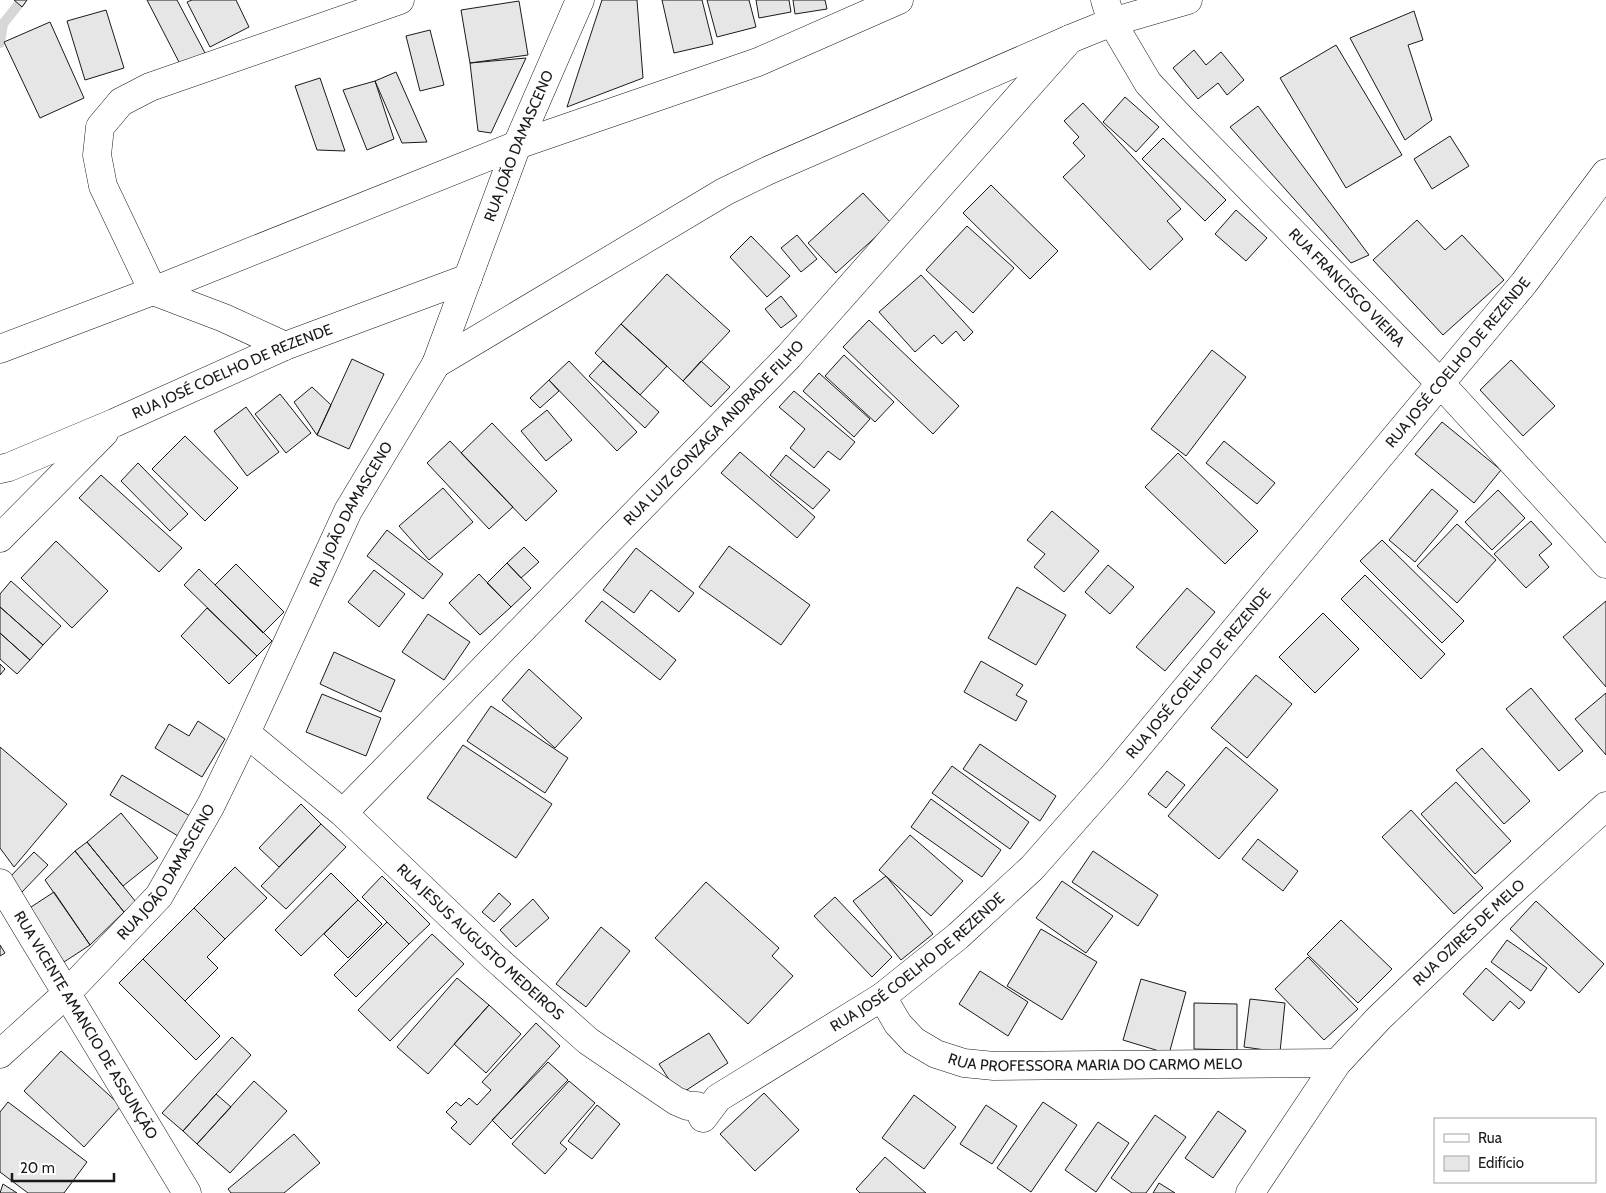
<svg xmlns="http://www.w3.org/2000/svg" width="1606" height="1193" font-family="Cabin,sans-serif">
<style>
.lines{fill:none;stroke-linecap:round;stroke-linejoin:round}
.stream{stroke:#d7d7d7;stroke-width:10}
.building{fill:#e6e6e6;stroke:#1a1a1a}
.street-casing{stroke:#1a1a1a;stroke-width:29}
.street{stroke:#fff;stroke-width:28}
.labels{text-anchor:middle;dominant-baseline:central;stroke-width:4;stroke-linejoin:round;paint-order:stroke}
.street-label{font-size:15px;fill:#1a1a1a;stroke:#fff}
</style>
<rect width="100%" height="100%" fill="#fff"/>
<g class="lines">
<!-- stream -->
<path class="stream" d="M0,43l3,-19 19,-24"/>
</g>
<!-- building -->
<path class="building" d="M14,0h13l-5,7z
M147,0h30l28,53 -24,13z
M192,0h44l13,27 -39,20 -23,-45z
M602,0h35l6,78 -76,29z
M662,0h40l11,44 -39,9z
M707,0h42l7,27 -39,10z
M756,0h33l2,12 -32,6z
M793,0h32l2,9 -32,5z
M519,1l9,54 -58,8 -9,-53z
M106,10l18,58 -39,12 -18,-59z
M1414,11l9,29 -15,5 24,75 -27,20 -55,-102z
M50,22l34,76 -44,20 -36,-76z
M430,30l14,55 -24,6 -14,-55z
M1336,45l66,110 -56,33 -66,-110z
M1194,50l12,15 15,-13 23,28 -17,15 -9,-12 -20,16 -25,-31z
M526,58l-35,75 -13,-2 -8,-68z
M396,72l31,70 -25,1 -27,-62z
M320,78l25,73 -28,-1 -22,-64z
M375,81l19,58 -27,11 -24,-60z
M1125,97l34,30 -23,25 -33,-30z
M1083,103l98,106 -14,12 16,18 -33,31 -87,-93 22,-21 -12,-13 6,-6 -15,-16z
M1258,106l111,149 -18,8 -121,-136z
M1450,136l19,30 -37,23 -18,-30z
M1163,138l63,62 -21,21 -63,-62z
M991,185l67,66 -28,28 -67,-66z
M863,193l28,30 -55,50 -28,-30z
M1236,210l31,28 -21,23 -31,-27z
M1417,220l28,30 17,-15 42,45 -61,55 -70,-75z
M967,226l47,42 -41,45 -47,-43z
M797,235l20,24 -16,13 -20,-24z
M751,236l39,40 -23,21 -37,-40z
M667,274l63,57 -47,50 -62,-57z
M921,275l52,57 -9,9 -8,-10 -14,13 -8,-9 -19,17 -36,-40z
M781,296l16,20 -16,12 -16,-19z
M869,320l90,86 -26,28 -90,-87z
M621,324l46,42 -27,29 -45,-42z
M1212,350l34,27 -60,79 -35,-27z
M844,355l50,47 -19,20 -50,-46z
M352,359l32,15 -35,75 -32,-14z
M1511,360l44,46 -32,30 -43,-46z
M569,361l68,71 -20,19 -68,-71z
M603,361l56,51 -14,16 -56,-52z
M701,361l29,26 -19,20 -28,-26z
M819,373l51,46 -16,18 -51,-46z
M549,380l10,11 -19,17 -10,-10z
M312,387l19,18 -14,30 -23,-33z
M794,391l61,51 -15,18 -12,-9 -14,17 -24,-20 15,-19 -26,-22z
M280,394l31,39 -25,20 -31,-39z
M246,407l33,45 -32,24 -33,-45z
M547,410l25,30 -26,21 -25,-30z
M1442,422l59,48 -27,33 -59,-49z
M492,423l65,68 -31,30 -65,-68z
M185,436l53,52 -33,33 -53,-52z
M450,441l63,66 -24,22 -62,-66z
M1224,441l51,42 -18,21 -51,-41z
M740,452l75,65 -18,21 -76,-65z
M1178,453l80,78 -33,33 -80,-77z
M786,455l44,35 -17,19 -43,-34z
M138,463l50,51 -18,17 -49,-50z
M101,475l81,73 -23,24 -80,-74z
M443,488l30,34 -44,38 -30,-34z
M1432,489l26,22 -43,51 -26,-22z
M1498,490l27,28 -33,32 -27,-28z
M1052,511l47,40 -35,41 -30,-25 11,-13 -18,-14z
M1531,521l21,23 -13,11 10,12 -23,21 -32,-34z
M1457,524l39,36 -39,43 -40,-37z
M387,530l56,44 -20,25 -56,-43z
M1382,540l82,81 -22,22 -82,-82z
M56,541l52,50 -36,37 -51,-50z
M729,546l81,59 -29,40 -82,-58z
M524,547l15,15 -18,16 -14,-15z
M636,548l58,45 -15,19 -28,-22 -17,23 -31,-23z
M507,563l24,25 -20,19 -24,-24z
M236,564l48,48 -21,21 -48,-48z
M1108,565l26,22 -24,27 -25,-22z
M199,569l73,72 -15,15 -73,-71z
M374,570l31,24 -26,33 -31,-25z
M479,574l32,33 -31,28 -31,-32z
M1365,575l80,79 -24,25 -80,-80z
M11,581l50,45 -18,19 -43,-38v-13z
M1017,587l49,28 -30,50 -48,-27z
M1187,588l28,24 -50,59 -29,-24z
M602,601l74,59 -16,20 -75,-59z
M1606,601v86l-43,-50z
M0,607l43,38 -13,15 -30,-27z
M207,608l50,48 -28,28 -48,-48z
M1323,613l36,36 -44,44 -36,-36z
M428,614l42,28 -26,38 -42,-28z
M0,633l30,27 -13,14 -17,-15z
M334,652l61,28 -14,32 -61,-28z
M981,661l42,24 -7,10 11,6 -11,20 -52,-29z
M0,664l5,5 -5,6z
M529,669l53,49 -27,30 -53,-48z
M1256,675l36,29 -45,54 -36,-30z
M1531,688l52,63 -24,20 -53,-62z
M1606,693v62l-31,-36z
M322,694l59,24 -15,38 -60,-24z
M491,706l77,52 -23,35 -78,-52z
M198,721l27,18 -23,38 -47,-29 14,-24 20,12z
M980,744l76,52 -16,25 -77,-52z
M463,745l89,59 -36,54 -89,-60z
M0,747l67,57 -53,63 -14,-19z
M1226,747l52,43 -59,69 -51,-43z
M1482,748l48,53 -26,23 -48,-54z
M952,766l77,56 -19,27 -78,-56z
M1167,771l18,14 -19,23 -18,-14z
M122,775l68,41 -12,20 -68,-41z
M1456,782l55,59 -36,33 -54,-60z
M931,799l70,51 -19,27 -71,-50z
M301,804l20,20 -42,43 -20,-19z
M1411,810l72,78 -29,26 -72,-77z
M121,813l37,45 -35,28 -36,-44z
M321,824l25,23 -60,62 -25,-23z
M910,835l53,46 -32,35 -52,-46z
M1258,839l40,32 -15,20 -41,-32z
M87,842l49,60 -12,10 -49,-61z
M75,851l49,61 -34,33 -45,-65z
M1093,851l65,44 -20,31 -66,-44z
M34,852l14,13 -26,27 -14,-13z
M235,867l32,31 -42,41 -31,-31z
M331,873l27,27 -57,56 -26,-26z
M382,876l48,48 -21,20 -47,-47z
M886,876l47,58 -32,26 -48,-59z
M1062,881l51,35 -27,37 -50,-35z
M706,882l73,66 -7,8 21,20 -45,48 -93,-86z
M54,892l36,53 -26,17 -36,-53z
M499,893l12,11 -17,18 -12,-10z
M835,897l57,60 -20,20 -58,-61z
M533,899l16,19 -33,29 -16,-17z
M358,900l24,24 -34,34 -24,-24z
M1536,901l68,63 -25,29 -69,-64z
M194,908l31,31 -18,18 11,11 -33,33 -42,-42z
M1341,920l51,49 -34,34 -51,-49z
M387,922l22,22 -53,53 -22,-22z
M601,927l29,24 -44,56 -30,-23z
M1041,929l56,33 -35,58 -55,-34z
M432,934l32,30 -74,77 -32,-31z
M1507,940l40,28 -16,23 -40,-29z
M0,945l5,8 -5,3z
M1308,957l50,52 -34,31 -49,-51z
M143,959l77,77 -24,24 -77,-77z
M1486,968l39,34 -6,7 -9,-8 -17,20 -30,-27z
M980,971l48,31 -20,34 -49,-32z
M457,978l32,27 -61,69 -31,-27z
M1141,979l45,13 -17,62 -46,-14z
M1250,999l35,4 -5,49 -36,-5z
M1194,1003l43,1v46l-43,-1z
M489,1005l32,29 -35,39 -32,-29z
M536,1023l24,23 -90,99 -19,-17 6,-6 -11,-10 10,-10 5,4 8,-8 8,7 14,-15 -9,-8z
M709,1033l19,30 -49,32 -20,-31z
M232,1037l19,18 -68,76 -21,-18z
M61,1051l60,55 -37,41 -60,-56z
M548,1062l20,18 -57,59 -19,-19z
M254,1081l33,30 -57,62 -33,-29z
M569,1081l26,22 -35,40 7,6 -22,25 -33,-30z
M764,1093l35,37 -44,41 -35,-37z
M216,1094l15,13 -34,37 -14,-13z
M914,1095l42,32 -32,42 -42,-31z
M8,1102l79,60 -23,31h-36l-28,-21v-60z
M1043,1102l34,23 -46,67 -34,-24z
M597,1105l23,19 -28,35 -24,-18z
M986,1105l31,21 -25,38 -32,-20z
M1218,1111l28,20 -33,47 -28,-20z
M1155,1115l31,22 -40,56h-14l-21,-15z
M1098,1122l31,21 -33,49 -31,-22z
M294,1134l26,29 -36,30h-53l-3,-4z
M885,1157l41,36h-66l-4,-4z
M1159,1183l16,10h-22z
M3,1184l14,9h-17z"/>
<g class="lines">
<defs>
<g id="street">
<path id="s1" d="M1105,0l7,22 36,61 31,33 261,267 166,181"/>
<path d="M285,346l-61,-28 -71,-27 -50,-105 -6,-31 3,-28 21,-25 29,-15 250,-87"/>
<path d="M0,349l153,-58 364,-146 241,-83 141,-62"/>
<path d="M436,364l288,-172 43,-21 303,-132 42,-17 76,-22"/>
<path id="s2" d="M0,469l9,-2 105,-44 171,-77 183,-68"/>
<path d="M0,538l104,-105"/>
<path id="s3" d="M246,733l97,80 151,144 94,84 88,60 12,5h9l6,12 15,-20 164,-101 76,-61 74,-68 82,-93 410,-492 82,-110"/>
<path id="s4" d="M343,813l446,-457 281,-317"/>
<path id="s5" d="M0,883l187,310"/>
<path id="s6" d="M882,997l16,27 16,17 22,13 28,9 30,3 343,-3"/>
<path id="s7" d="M0,1054l66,-60 93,-98 52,-91 35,-72 102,-222 88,-147 81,-219 63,-145"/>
<path id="s8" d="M1250,1193l87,-130 42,-45 115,-110 112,-102"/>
</g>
</defs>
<!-- street casing -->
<use href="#street" class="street-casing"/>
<!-- street -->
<use href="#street" class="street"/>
</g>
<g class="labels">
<!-- street labels -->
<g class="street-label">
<text stroke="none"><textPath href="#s7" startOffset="1058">RUA JOÃO DAMASCENO</textPath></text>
<text stroke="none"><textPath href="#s1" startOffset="379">RUA FRANCISCO VIEIRA</textPath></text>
<text stroke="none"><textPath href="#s3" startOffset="1679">RUA JOSÉ COELHO DE REZENDE</textPath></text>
<text stroke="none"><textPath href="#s2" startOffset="252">RUA JOSÉ COELHO DE REZENDE</textPath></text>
<text stroke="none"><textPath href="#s4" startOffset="531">RUA LUIZ GONZAGA ANDRADE FILHO</textPath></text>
<text stroke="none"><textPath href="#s7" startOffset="652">RUA JOÃO DAMASCENO</textPath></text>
<text stroke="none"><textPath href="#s3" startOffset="1274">RUA JOSÉ COELHO DE REZENDE</textPath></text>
<text stroke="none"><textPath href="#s7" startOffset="248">RUA JOÃO DAMASCENO</textPath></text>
<text stroke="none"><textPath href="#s8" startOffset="342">RUA OZIRES DE MELO</textPath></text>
<text stroke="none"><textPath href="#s3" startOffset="314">RUA JESUS AUGUSTO MEDEIROS</textPath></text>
<text stroke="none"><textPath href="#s3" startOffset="869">RUA JOSÉ COELHO DE REZENDE</textPath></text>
<text stroke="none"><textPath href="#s5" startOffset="166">RUA VICENTE AMANCIO DE ASSUNÇÃO</textPath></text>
<text stroke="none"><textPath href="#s6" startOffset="241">RUA PROFESSORA MARIA DO CARMO MELO</textPath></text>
</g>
</g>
<!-- legend -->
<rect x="1434" y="1118" width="162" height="65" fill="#ffffff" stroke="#a3a3a3"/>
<rect x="1444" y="1134" width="25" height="8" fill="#ffffff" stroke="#a3a3a3"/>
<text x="1478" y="1143" font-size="15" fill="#1a1a1a">Rua</text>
<rect x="1444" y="1156" width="25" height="15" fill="#e6e6e6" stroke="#a3a3a3"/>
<text x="1478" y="1168" font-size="15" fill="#1a1a1a">Edifício</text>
<!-- scale -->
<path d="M12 1173v8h102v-8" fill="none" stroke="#1a1a1a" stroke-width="2.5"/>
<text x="20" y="1173" font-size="15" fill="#1a1a1a" stroke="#ffffff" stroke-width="4" paint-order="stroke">20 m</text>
</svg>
